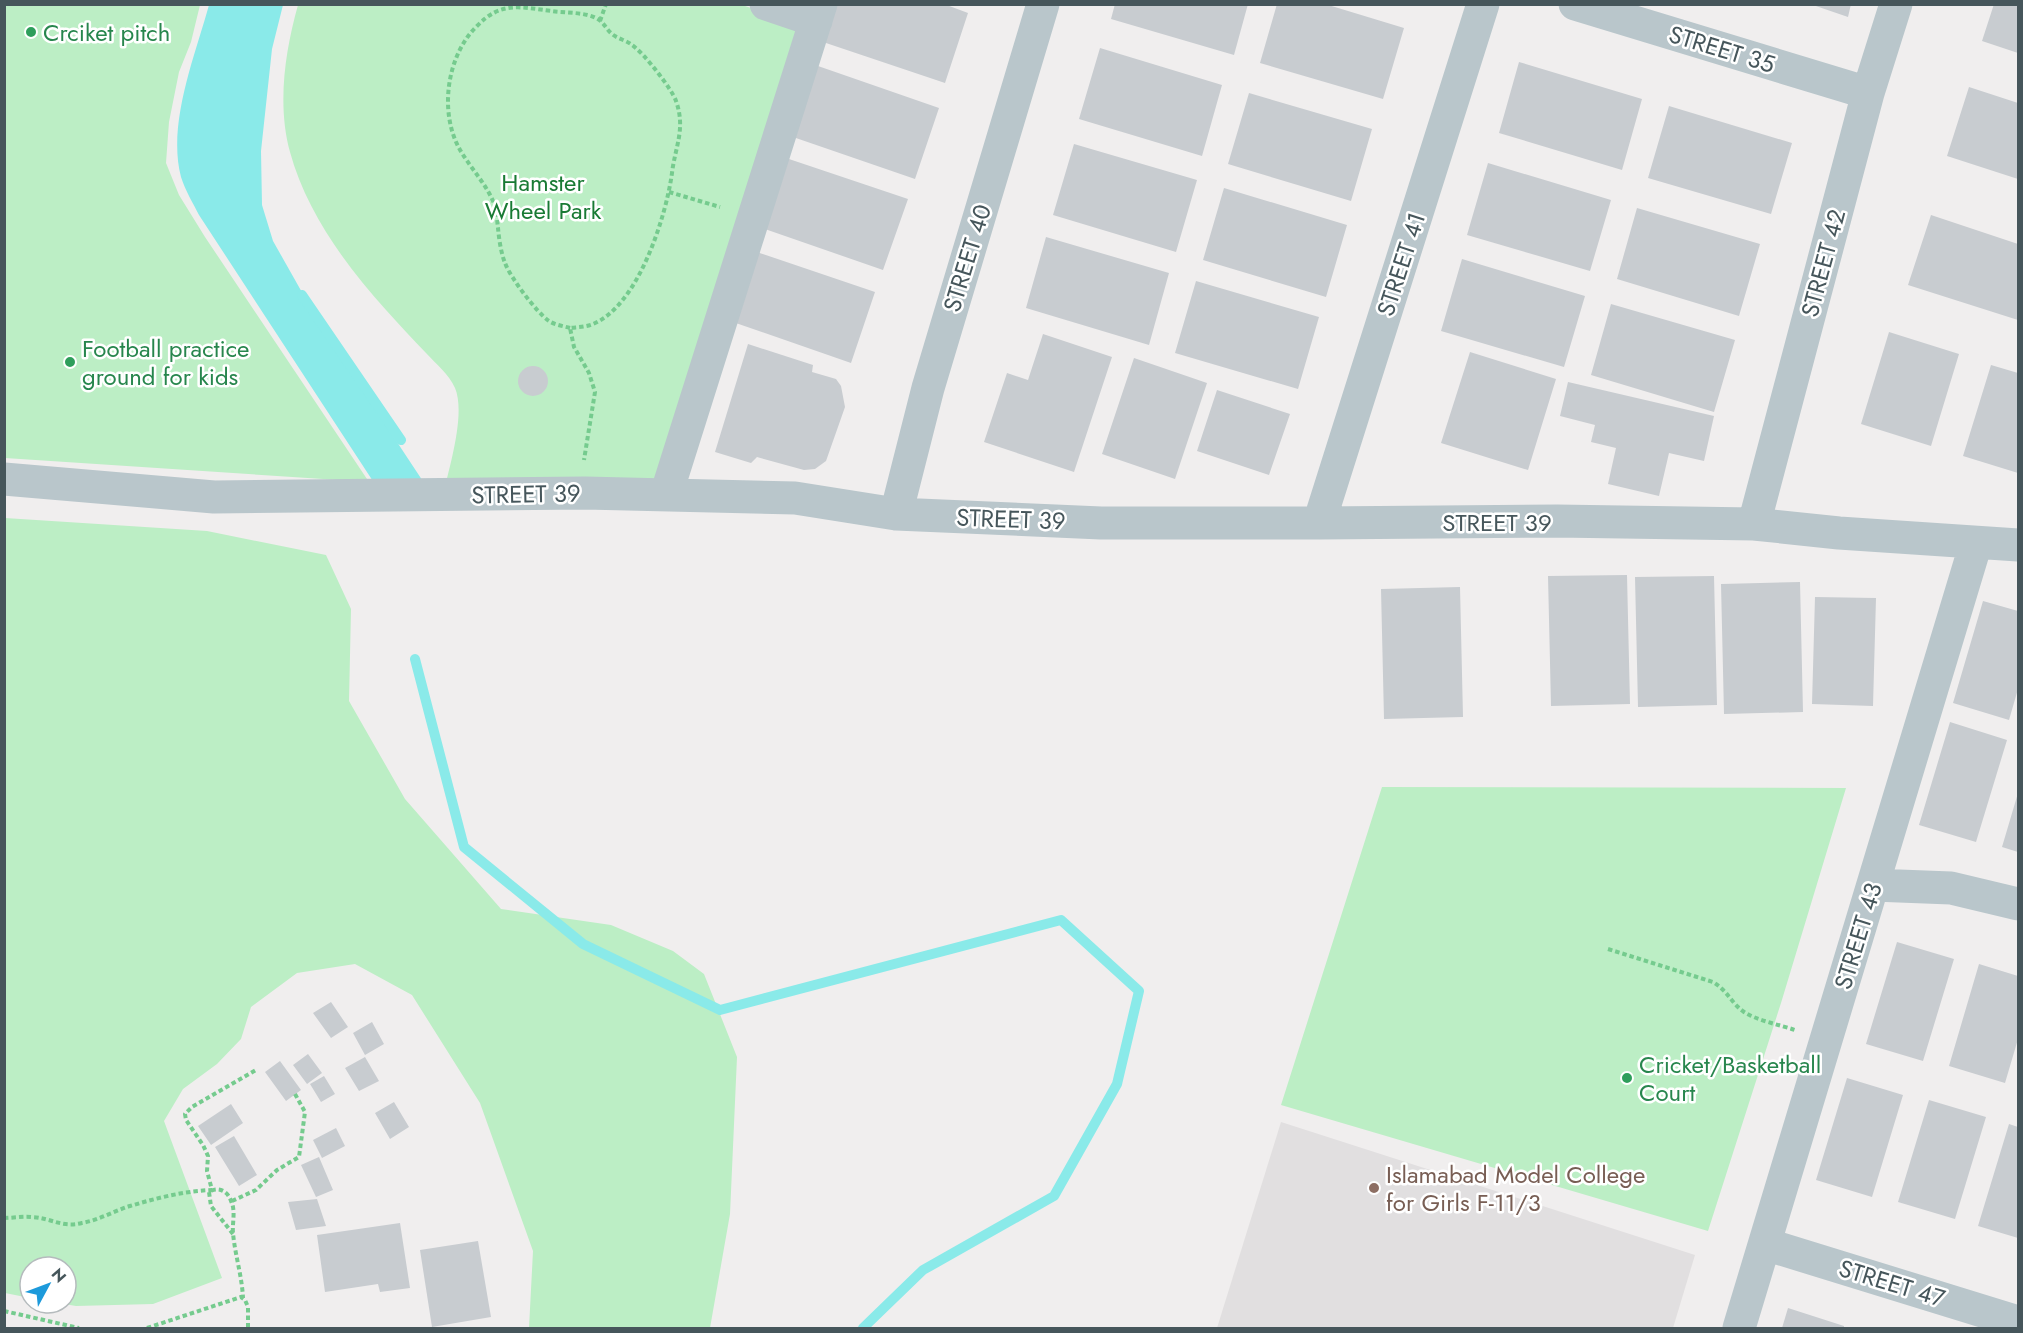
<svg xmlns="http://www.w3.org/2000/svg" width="2023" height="1333" font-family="Jost,sans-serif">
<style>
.education{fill:#e1dfe0}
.green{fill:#bceec5}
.water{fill:#8aeae9}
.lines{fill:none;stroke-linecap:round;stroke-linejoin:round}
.stream{stroke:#8aeae9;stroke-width:10}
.building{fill:#c8ccd0}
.path{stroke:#75cb8e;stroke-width:4;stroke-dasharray:4.5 3;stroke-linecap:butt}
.minor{stroke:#b9c6cb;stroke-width:33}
.leisure-dot{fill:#2e9e5b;stroke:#fff;stroke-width:2}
.education-dot{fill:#8d6e63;stroke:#fff;stroke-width:2}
.labels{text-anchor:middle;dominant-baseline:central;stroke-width:5;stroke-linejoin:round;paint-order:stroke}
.leisure-label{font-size:24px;fill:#27864d;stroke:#fff;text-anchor:start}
.street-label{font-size:24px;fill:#46565b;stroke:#fff}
.park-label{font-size:24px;fill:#197a34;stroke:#fff}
.education-label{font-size:24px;fill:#785e54;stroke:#fff;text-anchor:start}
</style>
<rect width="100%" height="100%" fill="#f0eeee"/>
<!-- education -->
<path class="education" d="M1281,1122l414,133 -22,73h-456z"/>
<!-- green -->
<path class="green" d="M739,4l61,20 -142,471h-215c6,-27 23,-81 12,-107 -6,-14 -19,-24 -29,-35 -14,-14 -27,-29 -40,-43 -40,-44 -80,-99 -96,-158 -13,-47 -5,-101 8,-147z
M4,5h196l-9,37 -12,30 -10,50 -3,41 13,32 26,42 164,245 -364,-24z
M5,518l202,13 119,24 25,54 -2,92 56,98 96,110 110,16 62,26 31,23 33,83 -7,157 -20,114h-181l4,-77 -53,-148 -68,-108 -57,-31 -58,9 -46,34 -10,32 -24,25 -34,25 -19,32 58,157 -69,26 -77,2 -18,-3h8v-36h-36v31l-25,-5z
M1382,787l464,1 -65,215 -73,228 -427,-126z"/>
<!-- water -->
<path class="water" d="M209,5h74l-11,44 -11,102 1,54 11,36 52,92 107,162h-50l-183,-280c-6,-12 -14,-25 -18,-38 -14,-53 14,-121 28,-172z"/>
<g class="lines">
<!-- stream -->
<path class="stream" d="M302,295l99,145
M415,659l49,188 119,97 137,66 341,-90 78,71 -22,93 -63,112 -131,74 -60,58"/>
</g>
<!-- building -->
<path class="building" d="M836,4h108l24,9 -23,70 -122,-41z
M1115,4h133l-14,51 -123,-36z
M1277,4h48l79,24 -21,71 -123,-36z
M1810,4h41l-3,13z
M1994,4h24v49l-36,-12z
M1100,48l122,37 -20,71 -123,-37z
M1519,62l123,37 -20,71 -123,-37z
M818,66l121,42 -24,71 -122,-42z
M1969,87l49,16v76l-71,-23z
M1249,93l123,36 -21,72 -123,-37z
M1669,106l123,37 -21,71 -123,-36z
M1074,144l123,36 -21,72 -123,-37z
M786,158l122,41 -25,71 -121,-42z
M1488,163l123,37 -21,71 -123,-36z
M1224,188l123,37 -21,72 -123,-37z
M1637,208l123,36 -21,72 -122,-37z
M1931,215l87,29v76l-110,-35z
M1046,237l123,36 -20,72 -123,-37z
M754,251l121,41 -24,71 -121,-42z
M1462,259l123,37 -21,71 -123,-36z
M1196,281l123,36 -21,72 -123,-36z
M1611,304l124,36 -21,72 -123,-37z
M1889,332l70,22 -28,92 -70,-22z
M1043,334l69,23 -38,115 -90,-30 23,-69 21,7z
M748,344l65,21 -1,7 24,7 5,7 4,21 -19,54 -11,8 -11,1 -47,-13 -6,6 -36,-11z
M1470,352l86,27 -28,91 -87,-27z
M1134,358l73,25 -32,96 -73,-25z
M1991,365l27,8v100l-55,-17z
M518 381a15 15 0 1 1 30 0a15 15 0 1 1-30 0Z
M1568,382l146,34 -10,45 -35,-8 -10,43 -51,-12 8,-36 -25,-6 4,-17 -35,-9z
M1217,390l73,24 -21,61 -72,-24z
M1627,575l3,129 -79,2 -3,-130z
M1714,576l3,129 -79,2 -3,-130z
M1800,582l3,130 -79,2 -3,-130z
M1460,587l3,130 -79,2 -3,-130z
M1815,597l61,1 -3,108 -61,-2z
M1983,601l35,10v78l-9,31 -56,-17z
M1950,722l57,18 -31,102 -57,-17z
M2018,793v59l-16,-5z
M1897,942l57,17 -31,102 -57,-17z
M1979,964l39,12v63l-13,44 -56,-17z
M331,1002l17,25 -17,11 -18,-25z
M372,1022l12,22 -19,11 -12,-22z
M308,1054l14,19 -15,11 -14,-19z
M365,1057l14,24 -20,10 -14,-23z
M280,1061l21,29 -15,11 -21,-29z
M324,1076l11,18 -14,8 -11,-18z
M1847,1078l56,17 -31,102 -56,-17z
M1929,1100l57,17 -31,102 -57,-17z
M394,1102l15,25 -19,12 -15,-26z
M231,1104l12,19 -32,22 -13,-19z
M2009,1124l9,3v111l-40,-12z
M336,1128l9,18 -23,12 -9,-18z
M234,1136l23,39 -18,11 -24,-39z
M319,1157l14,33 -17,7 -15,-32z
M317,1199l9,27 -30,4 -8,-28z
M400,1223l10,65 -30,4 -2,-8 -53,8 -8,-57z
M478,1241l13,76 -59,10 -12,-77z
M1788,1308l56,18v2h-62z"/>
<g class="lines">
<!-- path -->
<path class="path" d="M600,21l6,-17
M669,192l51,15
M570,328c-7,-2 -15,-3 -21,-7 -12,-8 -39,-44 -44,-58 -4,-10 -6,-24 -7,-35 -1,-7 -1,-15 -3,-22 -8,-22 -25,-38 -36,-58 -20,-37 -12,-93 18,-122 24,-25 43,-19 75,-15 13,2 32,1 44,7 8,4 10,11 16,16 6,5 14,6 20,11 11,7 40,44 44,56 10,28 -1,46 -4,72 -6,44 -34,133 -79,151 -7,3 -15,3 -23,4l4,19 15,26 6,19 -11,68
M1608,949l105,33c15,9 18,21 31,30 12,8 36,13 51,18
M232,1201l24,-11 21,-20 22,-13 6,-45 -10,-18
M4,1218c9,0 19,-2 28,-1 19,1 30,11 50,6 17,-3 32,-12 48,-17 27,-8 54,-15 82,-16l-5,-19 1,-15 -5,-11 -17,-25 -1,-6 7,-7 64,-37
M233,1234l-22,-28 -2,-14c9,-6 19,-1 22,9 5,10 1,22 2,32 2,22 9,43 10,65
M4,1311l75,17
M147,1328l94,-31 4,3 3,7v21"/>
<!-- minor -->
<path class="minor" d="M766,4l50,17
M1575,4l293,89
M4,479l210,18 371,-4 210,5 101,16 205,9h218l238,-2 197,3 85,9 179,12
M666,495l155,-491
M896,514l32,-126 115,-384
M1319,523l164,-519
M1754,524l114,-431 28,-89
M1873,885l78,3 67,16
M1765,1244l253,78
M1739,1328l237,-785"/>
</g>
<!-- markers -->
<g class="leisure-dot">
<circle cx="31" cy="32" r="6"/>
<circle cx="70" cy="362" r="6"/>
<circle cx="1627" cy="1078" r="6"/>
</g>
<circle class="education-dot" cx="1374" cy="1188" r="6"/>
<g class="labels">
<!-- leisure labels -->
<g class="leisure-label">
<text x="43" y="32">Crciket pitch</text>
<text x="82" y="348">Football practice<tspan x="82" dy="28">ground for kids</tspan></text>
<text x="1639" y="1064">Cricket/Basketball<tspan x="1639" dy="28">Court</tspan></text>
</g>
<!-- street labels -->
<g class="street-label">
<text transform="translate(1722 49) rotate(17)">STREET 35</text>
<text transform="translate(967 258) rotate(-73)">STREET 40</text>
<text transform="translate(1823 263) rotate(-75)">STREET 42</text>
<text transform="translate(1401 264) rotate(-72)">STREET 41</text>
<text transform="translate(526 494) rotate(-1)">STREET 39</text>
<text transform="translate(1011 519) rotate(2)">STREET 39</text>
<text x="1497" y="522">STREET 39</text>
<text transform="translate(1858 936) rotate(-73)">STREET 43</text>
<text transform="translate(1892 1283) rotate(17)">STREET 47</text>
</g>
<!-- park labels -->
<g class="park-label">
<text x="543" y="182">Hamster<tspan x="543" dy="28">Wheel Park</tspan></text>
</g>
<!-- education labels -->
<g class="education-label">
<text x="1386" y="1174">Islamabad Model College<tspan x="1386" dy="28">for Girls F-11/3</tspan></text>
</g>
</g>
<!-- border -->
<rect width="2023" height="1333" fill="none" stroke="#46565b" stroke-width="12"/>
<!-- north arrow -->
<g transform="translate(48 1285) rotate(49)"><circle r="28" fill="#ffffff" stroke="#b5bbbd" stroke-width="1.5"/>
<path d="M0-4.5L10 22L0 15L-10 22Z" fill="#1d9adb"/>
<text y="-9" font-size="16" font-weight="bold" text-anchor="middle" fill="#46565b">N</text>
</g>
</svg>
